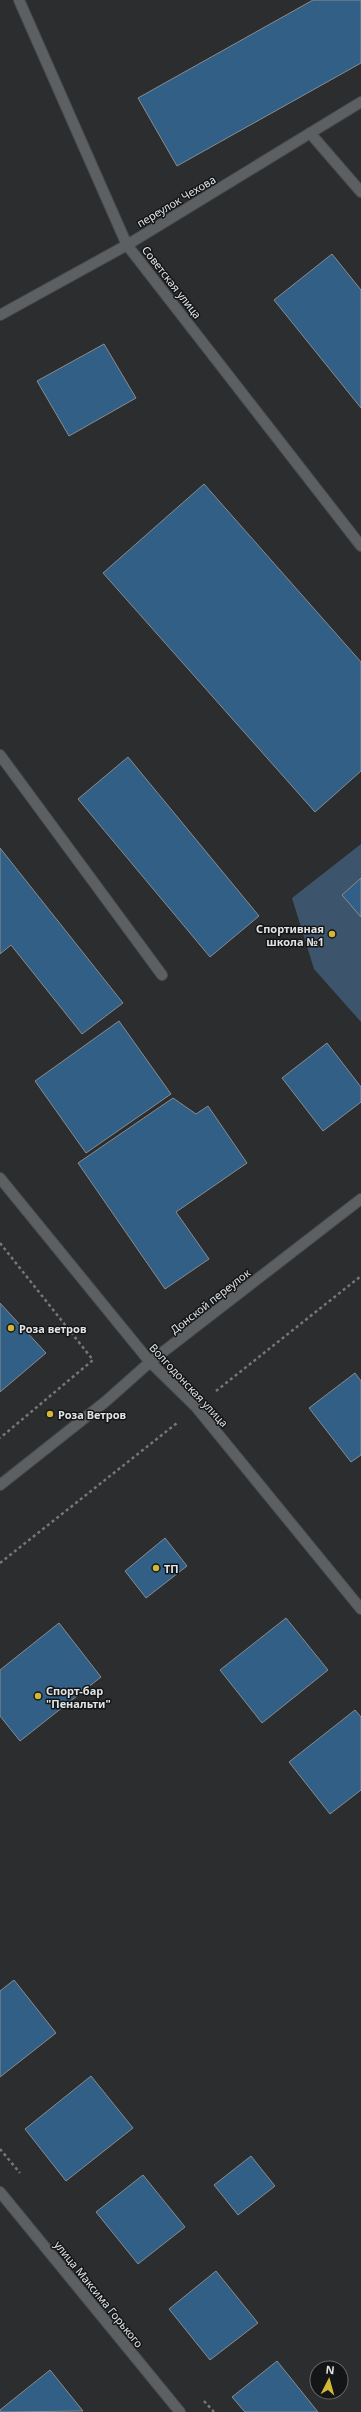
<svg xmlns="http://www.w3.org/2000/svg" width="361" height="2412" font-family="'Noto Sans',sans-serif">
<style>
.green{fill:#3c556c}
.building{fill:#325f86;stroke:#898c8e}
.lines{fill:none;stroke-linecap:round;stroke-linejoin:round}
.lane-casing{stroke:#494b4c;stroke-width:12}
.street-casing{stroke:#494b4c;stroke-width:12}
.secondary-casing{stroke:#494b4c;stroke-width:12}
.path{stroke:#757778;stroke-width:2.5;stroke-dasharray:3 3;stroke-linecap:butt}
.lane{stroke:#5d6062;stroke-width:10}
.street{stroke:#5d6062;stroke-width:10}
.secondary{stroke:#5d6062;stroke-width:10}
.poi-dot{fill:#d2b635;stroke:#141516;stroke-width:1.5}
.labels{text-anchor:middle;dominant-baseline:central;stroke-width:3;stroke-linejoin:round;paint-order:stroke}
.street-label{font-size:11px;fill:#e1e3e4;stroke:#141516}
.poi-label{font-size:11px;font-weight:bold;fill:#e1e3e4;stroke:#141516;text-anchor:start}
</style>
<rect width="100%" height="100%" fill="#2b2d2f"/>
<!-- green -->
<path class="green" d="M361,844v178l-47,-53 -22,-71z"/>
<!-- building -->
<path class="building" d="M313,0h48v63l-184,103 -39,-68z
M332,254l29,36v118l-87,-108z
M104,344l32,54 -67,38 -32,-55z
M204,484l157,178v109l-46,41 -212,-239z
M128,757l131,159 -49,41 -132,-158z
M0,848l123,155 -41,31 -71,-89 -11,9z
M361,878v39l-19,-22z
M119,1021l52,73 -85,59 -51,-72z
M327,1043l34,44v15l-38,29 -41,-53z
M173,1098l23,16 12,-8 39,57 -71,49 33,47 -44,30 -87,-126z
M0,1303l46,50 -46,39z
M355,1373l6,8v74l-10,7 -42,-54z
M165,1538l22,28 -41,32 -21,-27z
M286,1618l42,52 -66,53 -42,-53z
M59,1623l42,54 -81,64 -20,-25v-46z
M355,1710l6,7v73l-31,24 -41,-52z
M14,1980l42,53 -56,44v-86z
M91,2076l42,52 -67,53 -41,-52z
M251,2156l24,30 -37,29 -24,-30z
M143,2175l42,52 -47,37 -42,-52z
M216,2271l42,52 -48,37 -41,-51z
M277,2361l41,51h-73l-13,-15z
M50,2370l33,41 -83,1v-2z"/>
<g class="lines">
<defs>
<path id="lane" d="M310,133l51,59
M0,755l162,220"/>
<path id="street" d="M19,0l108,245 234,301
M0,315l127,-70 234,-143
M0,1178l150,184 46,45 165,202
M0,1485l105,-83 45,-40 211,-163"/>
<path id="secondary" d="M0,2192l180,220"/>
</defs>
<!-- lane casing -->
<use href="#lane" class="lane-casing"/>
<!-- street casing -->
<use href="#street" class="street-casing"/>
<!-- secondary casing -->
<use href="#secondary" class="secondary-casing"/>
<!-- path -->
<path class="path" d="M0,1243l93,117 -93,78
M216,1391l145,-115
M0,1563l177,-140
M0,2149l20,24
M204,2401l10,11"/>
<!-- lane -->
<use href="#lane" class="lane"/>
<!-- street -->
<use href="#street" class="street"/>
<!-- secondary -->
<use href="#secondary" class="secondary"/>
</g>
<!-- markers -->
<g class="poi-dot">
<circle cx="332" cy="934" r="4"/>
<circle cx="11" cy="1328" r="4"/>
<circle cx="50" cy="1414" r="4"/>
<circle cx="156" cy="1568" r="4"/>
<circle cx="38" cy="1696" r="4"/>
</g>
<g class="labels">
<!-- street labels -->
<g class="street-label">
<text transform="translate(176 201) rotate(-31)">переулок Чехова</text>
<text transform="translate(172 282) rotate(52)">Советская улица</text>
<text transform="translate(210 1301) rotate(-38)">Донской переулок</text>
<text transform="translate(189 1385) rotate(47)">Волгодонская улица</text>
<text transform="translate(99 2294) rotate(51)">улица Максима Горького</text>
</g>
<!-- poi labels -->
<g class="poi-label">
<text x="324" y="928" text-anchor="end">Спортивная<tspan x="324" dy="13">школа №1</tspan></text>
<text x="19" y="1328">Роза ветров</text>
<text x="58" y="1414">Роза Ветров</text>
<text x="164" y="1568">ТП</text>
<text x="46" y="1690">Спорт-бар<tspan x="46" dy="13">"Пенальти"</tspan></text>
</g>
</g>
<!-- north arrow -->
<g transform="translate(329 2380) rotate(6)"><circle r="19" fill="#141516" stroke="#666768"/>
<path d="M0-3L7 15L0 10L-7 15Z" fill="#d2b635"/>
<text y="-6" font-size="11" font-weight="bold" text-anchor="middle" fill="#e1e3e4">N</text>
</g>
</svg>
